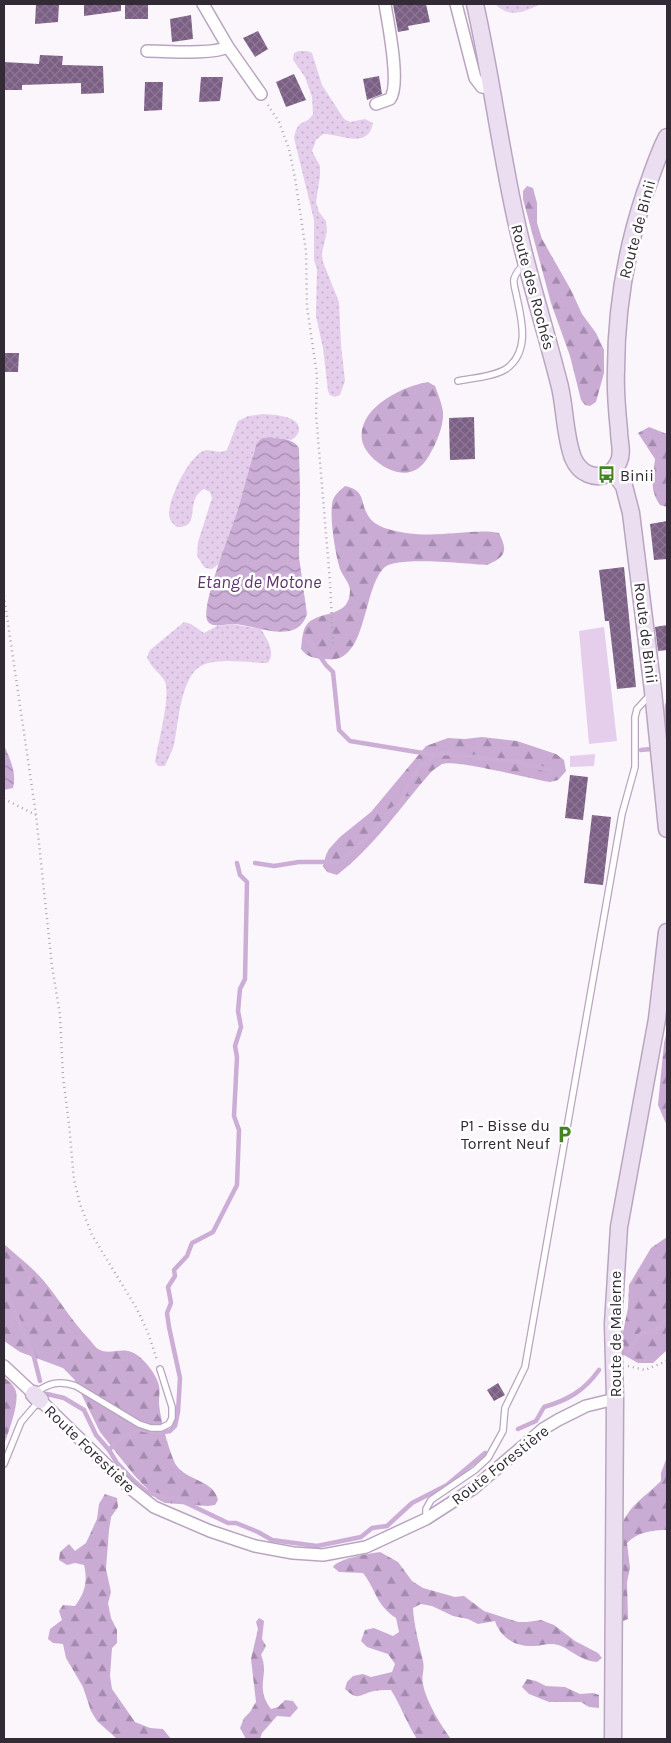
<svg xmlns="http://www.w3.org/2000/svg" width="671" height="1743" font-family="Karla,sans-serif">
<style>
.grass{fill:url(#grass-dots)}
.forest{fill:url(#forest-firs)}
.park{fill:#e4ceec}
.water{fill:url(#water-waves)}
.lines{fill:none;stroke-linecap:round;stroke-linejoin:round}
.stream{stroke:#cbadd6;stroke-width:4.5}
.building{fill:url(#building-cross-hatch)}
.lane-casing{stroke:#b9a5c0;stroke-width:8}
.street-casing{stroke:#b9a5c0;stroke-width:14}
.secondary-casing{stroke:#b9a5c0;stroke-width:19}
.path{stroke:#ada7af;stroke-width:2.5;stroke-dasharray:1 4;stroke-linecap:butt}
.lane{stroke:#fff;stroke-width:5.5}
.street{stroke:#fff;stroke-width:11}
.secondary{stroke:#ebdef0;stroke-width:16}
.labels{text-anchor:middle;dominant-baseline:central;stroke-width:5;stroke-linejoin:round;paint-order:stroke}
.street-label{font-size:16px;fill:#322a35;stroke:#fff}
.poi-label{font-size:16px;fill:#322a35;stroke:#fff;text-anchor:start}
.water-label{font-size:18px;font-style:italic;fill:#5c356a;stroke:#fff}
</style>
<defs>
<pattern id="grass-dots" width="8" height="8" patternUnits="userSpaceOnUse" patternTransform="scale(1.25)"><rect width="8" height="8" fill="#e4ceec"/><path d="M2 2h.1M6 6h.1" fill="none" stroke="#c4b1cb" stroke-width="1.8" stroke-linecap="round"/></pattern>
<pattern id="forest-firs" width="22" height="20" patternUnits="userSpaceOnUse" patternTransform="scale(1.25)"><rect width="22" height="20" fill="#c9abd4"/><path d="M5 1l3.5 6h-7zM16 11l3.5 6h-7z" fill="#a48bad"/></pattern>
<pattern id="water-waves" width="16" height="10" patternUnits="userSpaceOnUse" patternTransform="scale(1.25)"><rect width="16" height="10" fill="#cbadd6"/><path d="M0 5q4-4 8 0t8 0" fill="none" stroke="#a58dae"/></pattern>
<pattern id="building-cross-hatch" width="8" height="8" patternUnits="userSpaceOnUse" patternTransform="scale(1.25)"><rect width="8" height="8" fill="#7b5f84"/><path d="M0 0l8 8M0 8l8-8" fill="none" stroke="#8d7794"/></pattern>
</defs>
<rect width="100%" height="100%" fill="#fbf6fc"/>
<!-- grass -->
<path class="grass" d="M495,4h46c-17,8 -31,15 -46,0z
M299,51h8l5,2 10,32 22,34 6,3 15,-3 8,4c-5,27 -32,11 -50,11l-7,6 -4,11 8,15v10l-4,26 3,10 7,9 1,10 -5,22 1,9 16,40 2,43 4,36 -5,14 -5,2 -5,-2 -2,-4 -5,-43 -7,-32 1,-47 -3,-9v-40l-20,-82c4,-21 11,-11 19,-24l-1,-17 -7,-20 -12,-17 1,-7z
M263,414c10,1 37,1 36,16 -1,5 -4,8 -8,10l-21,-3 -8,1 -8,13 -15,56 -20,57 -7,5 -7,-1 -8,-12 1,-14 14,-44 -2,-6 -6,-3c-21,12 -1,39 -27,38 -4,-3 -8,-7 -8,-13 0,-16 18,-53 32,-62 9,-5 17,3 26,-2l11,-29 10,-5z
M184,622l7,2 13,9 13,-7 15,-2 29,5c6,10 15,23 7,34 -20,0 -44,-5 -63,1 -25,9 -26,58 -31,81 -2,7 -6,14 -9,21h-7l-3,-4c3,-19 14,-59 11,-77 -1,-9 -15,-16 -19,-28l3,-7z"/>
<!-- forest -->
<path class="forest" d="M527,186l6,2 4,15v20l5,16 29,51 11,24 14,19 8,17v23l-8,29 -6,4 -5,-1 -4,-5 -11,-44 -19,-53 -28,-104v-8z
M428,382l7,4c3,8 7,18 8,26 1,12 -6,30 -12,40 -4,8 -10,16 -18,19 -18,8 -48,-13 -51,-31 -5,-32 41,-54 66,-58z
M649,427l18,7v73l-7,-2c-11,-16 -7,-28 -5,-46l-17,-26z
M345,486c22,5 14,16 24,31 4,6 12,10 19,12 22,7 46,6 69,4 15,-1 27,-3 42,0 9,18 7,24 -12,32 -19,-1 -89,-9 -102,2 -21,18 -18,86 -49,92 -4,1 -8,0 -12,0 -10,-1 -16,-1 -23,-10 1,-7 1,-20 7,-26 14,-13 42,-5 42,-33 0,-6 -7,-14 -10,-21 -5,-16 -10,-48 -8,-65 1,-8 7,-13 13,-18z
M482,737l35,4 39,13 8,6 2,11 -8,9 -8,2c-19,-3 -94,-23 -108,-18 -3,2 -7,5 -10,7 -31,35 -58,76 -95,104l-10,-3 -4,-6 3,-11 3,-6 11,-12 31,-25 55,-66 22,-8 17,1z
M667,1031v95l-9,-21 6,-62z
M667,1237v113l-14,13h-15l-16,-9v-17l6,-29 1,-23 22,-37z
M4,1244c13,12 28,23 39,36 16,19 28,40 45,58 3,3 6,8 10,11 10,6 20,0 30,2 12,2 25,19 29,29 4,8 2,14 2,22 0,13 11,53 17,63 11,16 38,15 42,35l-3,5 -7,1 -43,-3 -8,-4 -23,-24 -34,-43 -26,-53 -11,-11 -43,-16 -16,-11z
M4,1377c3,3 9,7 11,12 6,11 -7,44 -11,56z
M667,1457v73c-15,0 -29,2 -40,13l3,25 -3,14 1,37 -5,2 -2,-6v-88c8,-22 24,-30 40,-46v-8z
M105,1494l12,4 1,9 -7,10 -2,13 -3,39 5,23 -3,11 3,15 6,12v13l-5,5 -2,28 2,13 23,33 15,6 13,1 8,10h-54l-20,-18 -6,-10 -8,-24 -17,-29 -3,-14 -10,-1 -5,-4 2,-10 12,-9 -3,-9 4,-6 12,1c10,-13 13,-25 9,-41l-9,-2 -8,2 -8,-5 1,-8 9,-8 6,7 11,-8 11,-24 2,-15z
M380,1552l18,10 14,19 11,7 32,9 9,-1 20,15 34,11h9l14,-2 13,5 21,16 23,12 4,5 -5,4c-15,-1 -23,-10 -36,-16 -12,-5 -20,1 -30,0 -17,0 -31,-9 -36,-25l-17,3 -10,-5 -15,-3 -21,-10 -11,-2 -8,4c1,18 6,35 10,53 2,10 -2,14 0,23 3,17 17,40 28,55h-34c-10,-15 -16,-33 -26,-49 -7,0 -14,0 -21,2 -13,5 -14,7 -25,-3l2,-7 6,-6 10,-2 8,3 21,-5 3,-8 -7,-10 -21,-7 -6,-6 4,-11 9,-2 19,8 6,-4 -3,-14c-21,-14 -19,-27 -33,-45l-24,-1 -6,-5c6,-9 35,-13 47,-15z
M259,1618l5,3 -2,18 4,7 -5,9c9,20 -7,32 10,54l7,-2 7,-7 8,1 5,7 -8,9 -13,-1 -15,17 -2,6h-14l-6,-11 4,-10 6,-6 6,-10 -5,-43 7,-30 -2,-7z
M527,1679l9,2 10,5 19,1 15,7 13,-1 6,2v13l-10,-1 -8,-5h-32l-20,-8 -7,-7z"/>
<!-- park -->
<path class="park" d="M604,627l13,114 -28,3 -10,-113z
M595,754l-1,12 -24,1v-11z"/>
<!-- water -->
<path class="water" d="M270,437c11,2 23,1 29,11l1,45 -1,64 8,57c-10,33 -52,10 -75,10 -8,0 -21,5 -25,-4 -6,-17 26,-93 32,-114 6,-21 11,-43 18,-63l5,-5z
M4,745c6,14 13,28 9,43l-9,2z"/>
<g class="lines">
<!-- stream -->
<path class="stream" d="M307,638l19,27 7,7 6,58 11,11 85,14
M667,705l-2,43h2
M641,750l10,-1
M255,863l19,3 25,-4h40l24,-20 21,-21 6,-10 8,-5 11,-23 12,-18 7,-2 7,-8 12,-2 11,4 4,-2 32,5 21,1 11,4 24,5
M4,1287l30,70 6,24
M628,1351l14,-18 13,-1 12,-13
M47,1394l17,4 20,12 12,25 13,15 8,13 16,17 14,12 13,4 18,3 50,24h8l22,9 14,8 45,6 44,-9 11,-9 15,-2 25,-23 35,-18 38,-32
M518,1429l18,-8 8,-14c24,-7 40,-16 55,-37
M109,1450l9,-10 22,-11 18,4 12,-2 5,-5 3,-14 2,-34 -11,-51 -2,-14 4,-10 -3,-16 7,-11 -1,-6 13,-14 5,-13 21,-11 24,-47 2,-55 -5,-14 3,-59 -2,-11 6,-19 -3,-16 2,-22 5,-10 2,-97 -7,-7 -3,-12"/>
</g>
<!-- building -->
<path class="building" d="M36,4h23l-1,18 -23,2z
M84,4h37v7l-37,5z
M125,4h23v15h-23z
M393,4h33l4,18 -22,4 1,4 -11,2z
M191,15l2,24 -21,3 -2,-23z
M258,31l10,18 -13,8 -12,-19z
M40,55l23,1 -1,9 41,1 1,27 -23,1v-11l-59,2v5h-18v-28l35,2z
M294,74l12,26 -20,7 -10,-25z
M379,76l3,18 -15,6 -4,-21z
M201,77h22l-3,24 -21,1z
M145,82h18l-1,28 -18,1z
M4,353h15l-1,19h-14z
M474,417l1,42 -25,1 -1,-42z
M667,521v38l-13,1 -4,-36z
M624,567l12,120 -19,2 -8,-68h-4l-6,-51z
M667,625v25l-9,1 -3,-24z
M570,775l18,2 -5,43 -18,-2z
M592,815l19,2 -8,68 -19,-2z
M498,1383l7,12 -11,6 -7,-11z"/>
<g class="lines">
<defs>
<path id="lane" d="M458,381c14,-3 35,-4 48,-12 24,-17 16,-48 11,-71 -1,-6 -4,-14 -3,-19 2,-7 6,-11 11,-15
M35,1393c14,-10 24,-13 41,-7l63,38 12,4h10l8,-4 3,-6v-11l-12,-38
M4,1464l17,-42 18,-21
M426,1519v-10l5,-9 44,-30 13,-12 15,-27 2,-23 20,-41 97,-553 13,-47v-50l2,-8 13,-14"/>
<path id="street" d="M203,4l25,43 33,47
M456,4l19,74 7,9 9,1
M147,51c20,0 64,4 81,-4
M376,104l14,-5c11,-14 -2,-76 -5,-95
M4,1366l30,28
M40,1400l90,88 24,19 56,24 45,15 38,7 30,2 43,-8 60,-28 48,-31 69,-59 15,-9 28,-14 29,-7"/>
<path id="secondary" d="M475,4c16,71 25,144 41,216 12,56 30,111 44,167 5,22 5,50 13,71 3,7 8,13 15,16 12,5 26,1 31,-13 4,-9 0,-20 0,-30 -2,-20 -4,-40 -3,-60 0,-61 10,-121 29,-178 7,-19 13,-39 22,-56
M613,471l11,15 7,27 22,178 14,138
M34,1394l6,6
M613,1739l2,-340 -2,-75 6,-97 38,-208 10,-87"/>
</defs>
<!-- lane casing -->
<use href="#lane" class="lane-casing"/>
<!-- street casing -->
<use href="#street" class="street-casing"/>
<!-- secondary casing -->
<use href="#secondary" class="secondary-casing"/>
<!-- path -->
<path class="path" d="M268,105l11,17 10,27 6,29 11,73 1,56 10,68 -1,39 14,168 3,63
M4,596l32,219 16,151 8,49 3,62 6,47 5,56 6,24 12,31 45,74 11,24 9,27
M4,799l32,16
M628,1366l17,4 22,-9"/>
<!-- lane -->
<use href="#lane" class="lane"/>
<!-- street -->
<use href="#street" class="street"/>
<!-- secondary -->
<use href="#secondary" class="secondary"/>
</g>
<!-- icons -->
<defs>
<symbol id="bus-bare" viewBox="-9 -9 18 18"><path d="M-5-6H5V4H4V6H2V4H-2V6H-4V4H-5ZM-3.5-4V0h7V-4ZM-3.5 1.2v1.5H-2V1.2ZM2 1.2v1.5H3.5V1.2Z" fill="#448323" stroke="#fff" stroke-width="2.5" paint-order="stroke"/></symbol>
<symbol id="parking-bare" viewBox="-9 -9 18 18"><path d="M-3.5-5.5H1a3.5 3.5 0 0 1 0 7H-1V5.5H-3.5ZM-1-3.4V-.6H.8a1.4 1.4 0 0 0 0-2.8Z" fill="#448323" stroke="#fff" stroke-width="2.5" paint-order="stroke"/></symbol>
</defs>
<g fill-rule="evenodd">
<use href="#bus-bare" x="594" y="462" width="25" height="25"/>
<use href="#parking-bare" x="552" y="1122" width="25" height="25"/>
</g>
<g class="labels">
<!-- street labels -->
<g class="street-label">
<text transform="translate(637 229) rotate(-75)">Route de Binii</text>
<text transform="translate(533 287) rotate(75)">Route des Rochés</text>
<text transform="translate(646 633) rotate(83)">Route de Binii</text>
<text transform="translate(615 1334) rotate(-90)">Route de Malerne</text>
<text transform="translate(90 1449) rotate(44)">Route Forestière</text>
<text transform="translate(500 1465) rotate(-38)">Route Forestière</text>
</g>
<!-- poi labels -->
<g class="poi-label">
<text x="620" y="475">Binii</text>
<text x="550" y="1125" text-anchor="end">P1 - Bisse du<tspan x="550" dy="18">Torrent Neuf</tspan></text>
</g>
<!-- water labels -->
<g class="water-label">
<text x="259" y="582">Etang de Motone</text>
</g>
</g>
<!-- border -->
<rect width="671" height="1743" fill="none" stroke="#322a35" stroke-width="10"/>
</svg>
